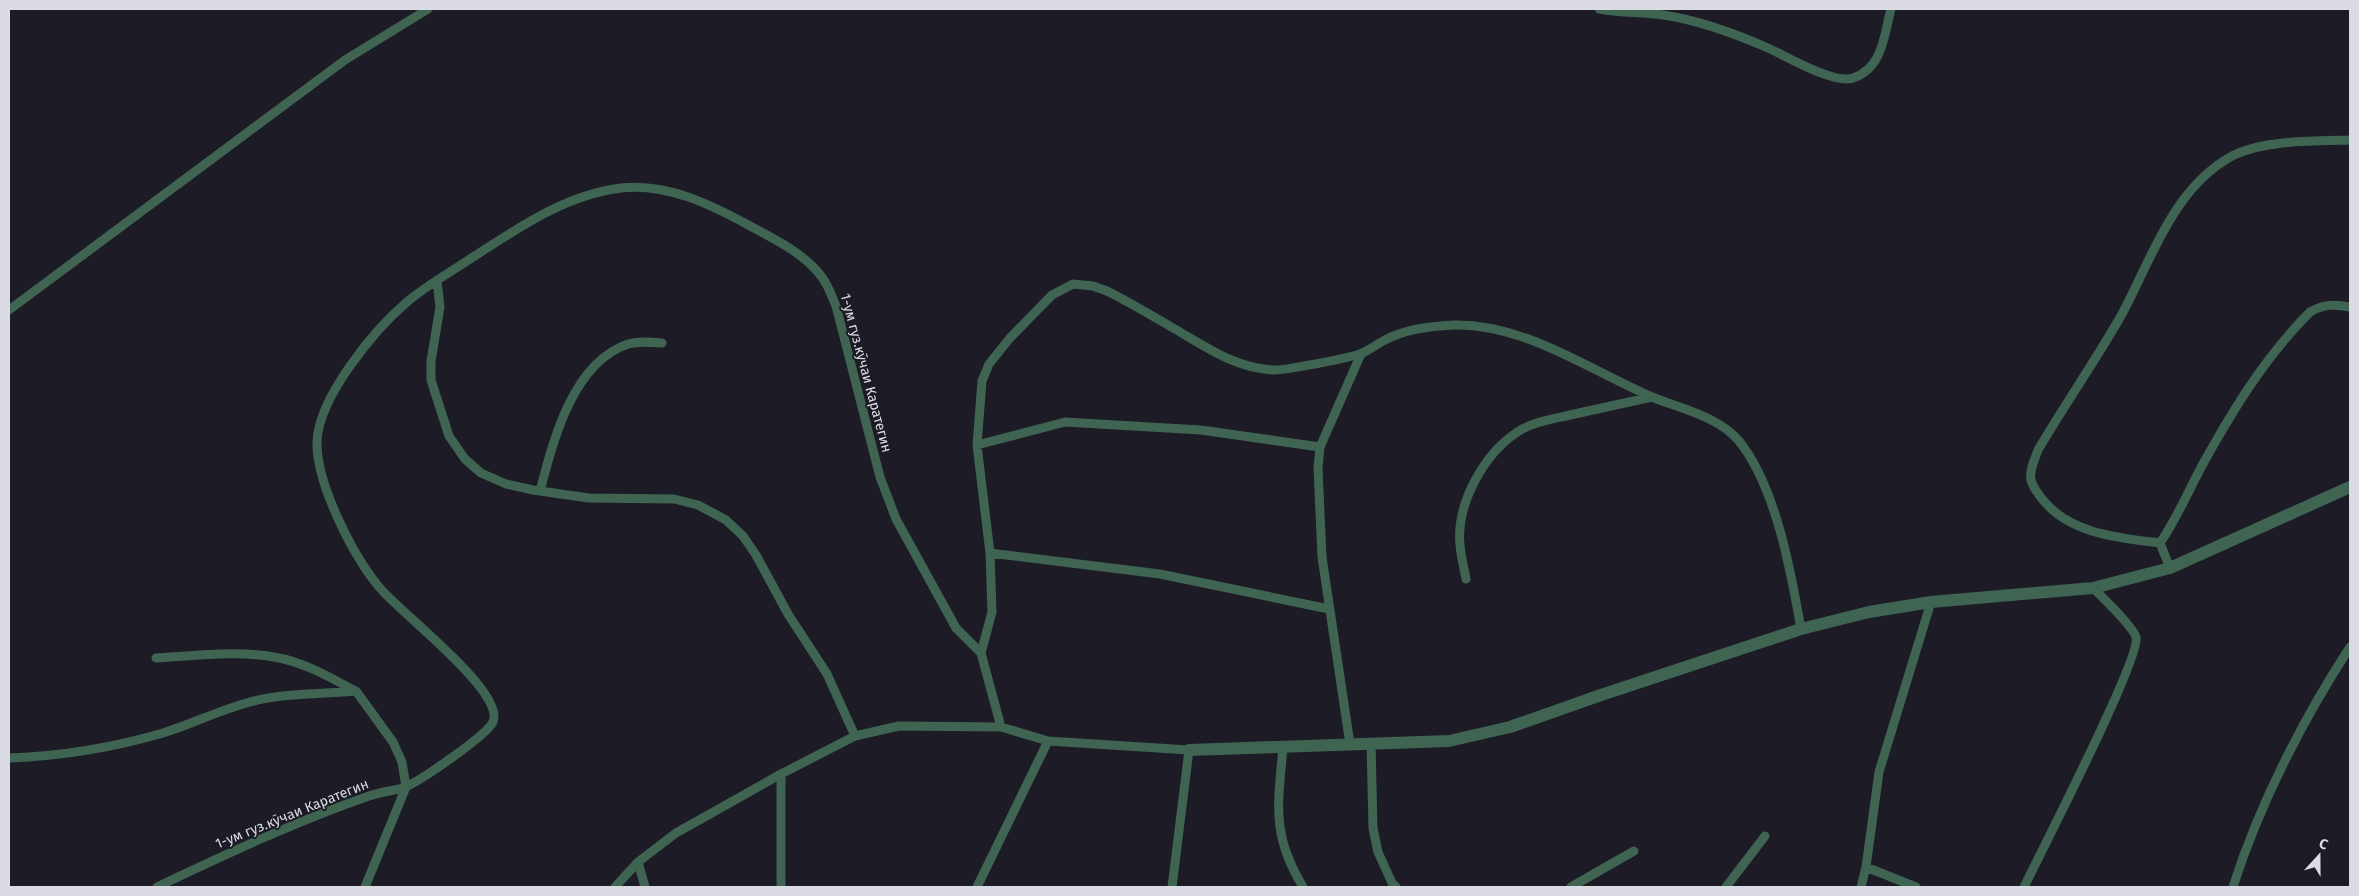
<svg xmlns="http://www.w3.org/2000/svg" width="2359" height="896" font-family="'Fira Sans',sans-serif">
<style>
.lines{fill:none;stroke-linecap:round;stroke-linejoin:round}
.lane{stroke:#3f6552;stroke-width:9}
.street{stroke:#3f6552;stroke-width:12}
.labels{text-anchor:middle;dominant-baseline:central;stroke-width:4;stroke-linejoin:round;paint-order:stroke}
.street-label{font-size:14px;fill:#dbdbe3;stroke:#1c1b26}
</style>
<rect width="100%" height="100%" fill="#1c1b26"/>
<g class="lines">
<!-- lane -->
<path class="lane" d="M1599,9c21,4 43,3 64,6 35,5 73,19 105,33 18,8 67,37 85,30 30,-10 31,-43 38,-69
M437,281l3,26 -9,54v19l18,56 16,23 16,14 25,11 27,6 56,8 85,1 24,6 28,15 17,16 13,19 32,59 39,60 28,62
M9,310l336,-250 83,-51
M977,445l88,-23 136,8 119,17
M540,491c13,-49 32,-128 88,-147 11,-3 22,-2 34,-1
M2160,543c-40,-5 -90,-9 -117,-43 -5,-6 -10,-13 -12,-20 -2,-10 4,-21 7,-30 27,-46 58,-90 84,-136 30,-56 52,-128 112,-159 31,-15 81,-14 116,-15
M990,553l170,21 169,35
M2170,568l-10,-25c18,-26 29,-54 44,-81 30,-54 62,-106 106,-150 14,-8 25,-8 40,-5
M1466,579c-2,-11 -5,-22 -6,-34 -4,-41 24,-92 59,-114 14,-9 34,-12 51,-16 27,-6 54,-12 82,-18
M981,653l11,-41 -2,-59 -13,-108 5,-64 7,-17 21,-26 42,-43 21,-11 20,2 14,5c22,11 44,24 66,37 32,18 63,41 101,42 12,0 77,-12 88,-17 8,-3 15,-9 23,-13 20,-11 45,-14 69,-15 72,-1 135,45 198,72 29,12 66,19 87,44 37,46 52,131 62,188
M156,658c38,-2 80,-8 118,-1 30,5 56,20 81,34
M1371,743l2,85 5,24 14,31 4,4
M1350,744l-28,-187 -4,-89 2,-21 41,-93
M1283,747c-5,58 -12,87 20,140
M9,758c53,-2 103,-10 154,-25 29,-9 57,-23 87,-31 34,-9 71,-8 106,-11l37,51 9,20 4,25 -41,100
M781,774v113
M638,862l7,25
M1866,867l50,20
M157,887c69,-33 140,-66 212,-91 11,-4 23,-5 34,-8 16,-6 83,-52 90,-66 13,-30 -94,-110 -114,-135 -27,-33 -63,-104 -62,-146 2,-44 57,-111 90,-139 19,-16 42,-29 63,-43 47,-30 94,-64 151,-71 47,-5 91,17 131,39 21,11 48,25 64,43 10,10 15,24 20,36l44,171 16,42 60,109 25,25 20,74
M615,887l23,-25 38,-29 105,-59 74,-38 44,-10 102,1 47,14 141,9 -17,137
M977,887l71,-146
M1571,887l63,-36
M1726,887l39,-51
M1861,887l5,-20 13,-95 52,-170
M2024,887c15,-31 118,-231 112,-250 -4,-12 -33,-39 -43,-49
M2233,887c26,-82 70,-168 117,-240"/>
<!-- street -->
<path class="street" d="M1189,750l260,-9 61,-14 91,-32 200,-66 68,-17 62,-10 162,-14 77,-20 180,-81"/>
</g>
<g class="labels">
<!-- street labels -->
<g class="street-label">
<text transform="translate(866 373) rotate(75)">1-ум гуз.кӯчаи Каратегин</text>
<text transform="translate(292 814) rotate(-22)">1-ум гуз.кӯчаи Каратегин</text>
</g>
</g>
<!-- border -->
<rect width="2359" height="896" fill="none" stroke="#dbdbe3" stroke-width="20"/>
<!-- north arrow -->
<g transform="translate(2319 856) rotate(21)" stroke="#1c1b26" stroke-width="4" paint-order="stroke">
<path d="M0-4L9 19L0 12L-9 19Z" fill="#dbdbe3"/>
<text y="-8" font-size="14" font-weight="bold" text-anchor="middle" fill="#dbdbe3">С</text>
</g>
</svg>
